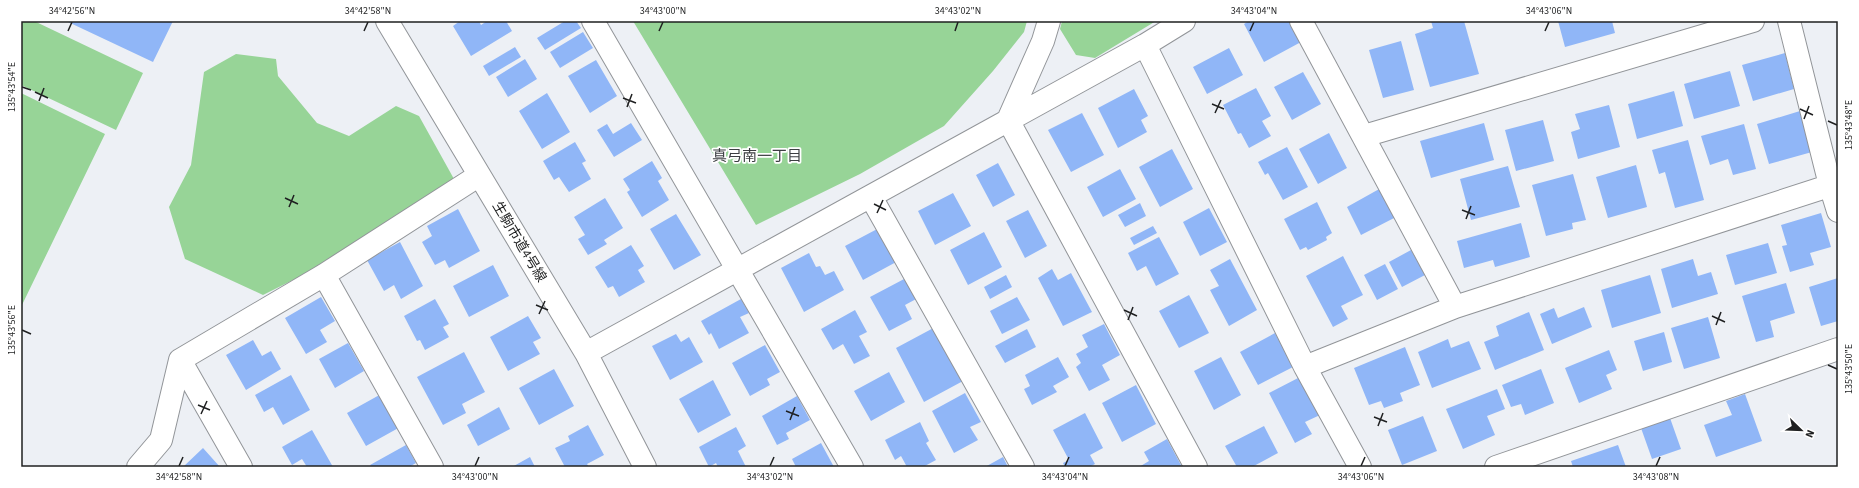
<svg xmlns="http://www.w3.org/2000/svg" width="1859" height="488" font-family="'Source Sans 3','Noto Sans JP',sans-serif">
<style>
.green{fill:#97d497}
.building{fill:#90b6f7}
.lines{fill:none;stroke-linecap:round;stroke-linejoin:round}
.minor-casing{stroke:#929599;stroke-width:24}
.minor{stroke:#fff;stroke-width:22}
.ticks{fill:none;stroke:#1f2021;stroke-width:1.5}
.labels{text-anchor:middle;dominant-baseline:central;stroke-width:3.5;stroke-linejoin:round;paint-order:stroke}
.street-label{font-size:14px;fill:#1f2021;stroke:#fff}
.neighbourhood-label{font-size:15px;fill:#3c3e42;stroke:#fff}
.neatline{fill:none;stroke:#1f2021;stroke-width:1.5}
.ticks-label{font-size:10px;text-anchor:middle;fill:#1f2021}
</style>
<rect width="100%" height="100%" fill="#edf0f5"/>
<!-- green -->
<path class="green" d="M21,21h13l109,52 -27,57 -95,-45z
M633,21h394l-3,11 -31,39 -49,55 -84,48 -104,51z
M1062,21h94l-61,37 -19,-3 -16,-26z
M236,54l40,5 2,17 39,47 32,13 47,-30 23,10 35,63 -131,86 -60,30 -78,-36 -16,-52 22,-42 13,-93z
M21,93l84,41 -84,173z"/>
<!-- building -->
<path class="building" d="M66,21h107l-20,41z
M460,21h19l2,4 6,-4h19l6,10 -41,25 -18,-30z
M565,21h11l5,7 -36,22 -8,-12z
M1249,21h41l11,21 -37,20 -20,-38z
M1431,21h33l15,53 -49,13 -15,-53 18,-6z
M1558,21h54l3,12 -50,14z
M583,32l10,16 -33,20 -10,-16z
M1401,41l13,49 -31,8 -14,-48z
M515,47l6,10 -32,19 -6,-10z
M1229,48l14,27 -36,19 -14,-27z
M1785,53l9,36 -41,12 -11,-36z
M525,59l12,20 -29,18 -12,-20z
M596,60l21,36 -27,17 -22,-37z
M1730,71l10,35 -46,13 -10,-35z
M1303,72l18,32 -29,16 -18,-33z
M1256,88l15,28 -9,5 9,15 -22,12 -8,-15 -3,1 -15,-29z
M1134,89l14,27 -7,4 6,12 -29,16 -20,-40z
M1674,91l9,35 -46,13 -9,-35z
M547,93l23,39 -28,17 -23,-38z
M1609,105l11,42 -42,12 -7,-27 9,-3 -5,-15z
M1800,111l12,41 -43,12 -12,-40z
M1082,113l22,42 -33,17 -23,-42z
M1543,120l11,41 -38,10 -11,-41z
M631,123l11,17 -28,17 -17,-27 10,-6 6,10z
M1484,123l10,37 -63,18 -11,-37z
M1744,124l12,45 -23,6 -5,-16 -18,6 -9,-29z
M1329,133l18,35 -29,16 -19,-35z
M1688,140l16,60 -29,8 -10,-36 -6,2 -7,-24z
M575,142l11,19 -4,2 9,16 -22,13 -10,-15 -5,3 -11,-19z
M1287,147l21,40 -25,13 -15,-27 -3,2 -7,-13z
M1172,149l21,40 -33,18 -21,-40z
M652,161l10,17 -4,3 11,19 -27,17 -15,-25 3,-2 -7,-11z
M998,163l17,32 -22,12 -17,-32z
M1636,165l11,42 -39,11 -12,-41z
M1508,166l12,41 -49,13 -11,-41z
M1120,169l16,30 -33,18 -16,-30z
M1573,174l13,46 -14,3 1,6 -27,7 -14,-51z
M1381,188l15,29 -35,18 -14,-28z
M953,193l18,33 -36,19 -17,-34z
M605,198l18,30 -19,12 3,4 -19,11 -10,-16 7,-4 -11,-18z
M1317,202l15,31 -6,4 1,3 -19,10 -2,-3 -6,3 -16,-31z
M1140,203l6,13 -21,11 -7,-12z
M1209,208l18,34 -27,14 -17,-34z
M458,209l22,42 -31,17 -4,-8 -10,5 -13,-23 10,-6 -5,-10z
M1028,210l19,36 -22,12 -19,-37z
M1821,213l10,34 -21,6 4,12 -24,7 -8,-26 5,-1 -6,-20z
M676,214l25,41 -27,15 -24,-41z
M1521,223l9,34 -35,10 -2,-7 -29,8 -7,-27z
M1153,226l4,7 -23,12 -4,-7z
M881,227l17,34 -35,19 -18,-34z
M984,232l18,35 -34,18 -18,-35z
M1159,237l20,37 -23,12 -10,-20 -9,5 -9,-18z
M400,242l23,44 -22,13 -7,-14 -10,6 -17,-31z
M1768,243l9,30 -42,12 -9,-30z
M631,245l13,21 -6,4 7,12 -26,15 -6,-11 -5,2 -13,-21z
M1411,250l14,25 -23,12 -13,-25z
M809,253l7,14 4,-1 5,9 9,-4 10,19 -40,22 -23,-44z
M1343,256l20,39 -22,11 7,13 -15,8 -27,-51z
M1230,259l27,51 -28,16 -19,-36 9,-4 -9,-16z
M1693,259l5,17 13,-4 7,22 -46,14 -11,-39z
M1385,264l13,25 -21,11 -13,-25z
M493,265l16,31 -40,21 -16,-31z
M1052,269l6,11 13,-7 21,39 -29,14 -25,-48z
M1006,275l6,12 -22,12 -6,-12z
M1650,275l11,38 -49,15 -11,-38z
M906,278l12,20 -13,7 7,14 -23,12 -19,-34z
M1838,278v43l-17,5 -12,-39z
M1786,283l9,30 -25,8 4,16 -18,5 -14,-46z
M1189,295l20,38 -30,15 -20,-37z
M321,297l14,24 -15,9 7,12 -21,12 -21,-36z
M1017,297l13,23 -28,14 -12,-23z
M435,299l14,25 -6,3 6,10 -24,13 -5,-10 -3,1 -13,-25z
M741,299l8,14 -9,4 9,16 -30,16 -8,-16 -2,2 -8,-14z
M1584,307l8,20 -40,17 -12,-30 14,-6 4,10z
M855,310l12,22 -8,4 11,20 -16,8 -11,-20 -10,6 -12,-21z
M1529,312l15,38 -49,20 -11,-28 15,-6 -3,-10z
M528,316l13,22 -8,4 7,12 -32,17 -18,-34z
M1708,317l12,41 -36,11 -13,-41z
M1104,324l16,31 -18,10 8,15 -21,11 -13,-24 5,-4 -5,-9 12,-7 -6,-12z
M939,325l24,56 -39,21 -28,-54z
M1027,329l9,18 -31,16 -10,-17z
M1664,332l8,30 -29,9 -9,-30z
M1275,333l18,34 -35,18 -18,-33z
M676,334l5,8 8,-5 14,25 -33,18 -18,-34z
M1448,339l3,9 18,-7 12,28 -49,19 -14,-36z
M253,340l9,16 9,-5 10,18 -35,21 -20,-35z
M348,343l16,28 -29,17 -16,-29z
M765,345l15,27 -13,7 3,6 -20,11 -18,-33z
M1405,347l15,38 -20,8 3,8 -19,7 -3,-7 -12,4 -15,-37z
M1609,350l8,20 -11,5 6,14 -33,14 -14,-35z
M464,352l21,40 -23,12 4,9 -23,12 -26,-48z
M1058,357l11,20 -16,9 4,6 -25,13 -8,-16 6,-3 -5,-11z
M1221,357l20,38 -27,15 -20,-39z
M554,369l20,37 -35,19 -20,-37z
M1541,369l13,34 -29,12 -4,-11 -10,3 -9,-22z
M889,372l16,30 -34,19 -17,-30z
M291,375l19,35 -27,15 -10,-18 -9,5 -9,-17z
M1300,377l20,38 -15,7 7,12 -17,9 -26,-50z
M713,380l18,35 -33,18 -19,-34z
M1136,385l20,39 -34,18 -20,-39z
M1497,389l8,20 -18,7 8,19 -32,14 -17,-40z
M383,393l19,33 -36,20 -19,-33z
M965,393l16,29 -11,5 8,13 -24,13 -22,-42z
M1745,394l17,47 -46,16 -12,-32 28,-10 -6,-14z
M797,396l13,24 -24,13 3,6 -12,6 -15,-29z
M499,407l11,22 -32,17 -11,-21z
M1085,413l18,35 -13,7 5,9 -6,3h-24l-2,-4 6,-3 -16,-30z
M1423,416l14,35 -35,14 -14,-35z
M1670,418l11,31 -29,10 -11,-31z
M920,422l9,19 -3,2 10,17 -13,7h-16l-6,-11 -6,4 -10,-20z
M588,425l16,30 -17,9 2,3h-24l-10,-19 15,-7 -2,-5z
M1264,426l14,27 -26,14h-15l-12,-21z
M736,427l10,19 -8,5 8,16h-28l-2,-4 -7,4 -10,-20z
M312,430l21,37h-26l-5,-8 -10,6 -10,-18z
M1167,439l15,28h-43l10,-6 -5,-9z
M821,443l13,24h-38l-4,-8z
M406,445l10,18 -7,4h-37l-2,-2z
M1618,445l8,22h-53l-2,-6z
M203,448l17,19h-37z
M530,457l5,10h-23z
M1003,457l5,10h-23z"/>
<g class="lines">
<defs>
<path id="minor" d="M387,21l199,332 59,114
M593,21l259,446
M1049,21l-6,20 -35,79 188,347
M1301,21l154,286
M1789,21l41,164 8,26
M1145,45l160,322 55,100
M1364,136l389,-115
M871,197l152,270
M324,275l108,192
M586,353l559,-308 39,-24
M180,360l61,107
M1305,367l150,-60 383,-124
M138,467l23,-27 19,-80 144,-85 154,-99
M1496,467l342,-118"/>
</defs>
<!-- minor casing -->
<use href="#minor" class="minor-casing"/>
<!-- minor -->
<use href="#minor" class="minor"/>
</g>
<!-- ticks -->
<path class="ticks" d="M68,31l4,-9M364,31l4,-9M659,31l4,-9M955,31l3,-9M1250,31l4,-9M1545,31l4,-9M22,87l9,3M35,92l13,6M623,98l13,5M39,101l5,-13M1212,104l12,5M627,107l5,-13M1800,109l13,6M1215,113l6,-13M1804,119l5,-13M1828,121l9,4M285,198l13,6M874,204l12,6M289,207l5,-12M1462,210l13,5M877,213l6,-13M1466,219l5,-13M536,305l12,5M1124,310l13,6M539,314l6,-13M1712,316l13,6M1128,320l5,-13M1716,325l5,-13M22,330l9,4M1828,365l9,4M198,405l12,5M786,411l13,5M201,414l6,-13M1374,417l13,5M790,420l5,-13M1378,426l5,-13M179,466l4,-9M475,466l4,-9M770,466l4,-9M1065,466l4,-9M1361,466l4,-9M1656,466l4,-9"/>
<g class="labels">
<!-- street labels -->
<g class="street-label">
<text transform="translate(519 242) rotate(59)">生駒市道4号線</text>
</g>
<!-- neighbourhood labels -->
<g class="neighbourhood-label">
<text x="757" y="156">真弓南一丁目</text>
</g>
</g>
<!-- border -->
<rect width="1859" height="488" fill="none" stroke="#ffffff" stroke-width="44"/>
<!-- north arrow -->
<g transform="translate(1801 430) rotate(113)" stroke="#ffffff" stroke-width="3" paint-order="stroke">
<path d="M0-3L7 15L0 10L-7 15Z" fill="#1f2021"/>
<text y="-6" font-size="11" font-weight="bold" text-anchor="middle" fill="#1f2021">N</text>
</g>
<rect x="22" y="22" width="1815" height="444" class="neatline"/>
<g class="ticks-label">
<text x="72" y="14">34°42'56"N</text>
<text x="368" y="14">34°42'58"N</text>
<text x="663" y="14">34°43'00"N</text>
<text x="958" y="14">34°43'02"N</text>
<text x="1254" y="14">34°43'04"N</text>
<text x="1549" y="14">34°43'06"N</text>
<text transform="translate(11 87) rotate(-90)" y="4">135°43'54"E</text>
<text transform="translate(1848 125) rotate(-90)" y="4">135°43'48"E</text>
<text transform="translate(11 330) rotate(-90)" y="4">135°43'56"E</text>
<text transform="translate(1848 369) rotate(-90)" y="4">135°43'50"E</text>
<text x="179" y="480">34°42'58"N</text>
<text x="475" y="480">34°43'00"N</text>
<text x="770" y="480">34°43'02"N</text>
<text x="1065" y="480">34°43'04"N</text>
<text x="1361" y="480">34°43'06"N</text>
<text x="1656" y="480">34°43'08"N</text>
</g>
</svg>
